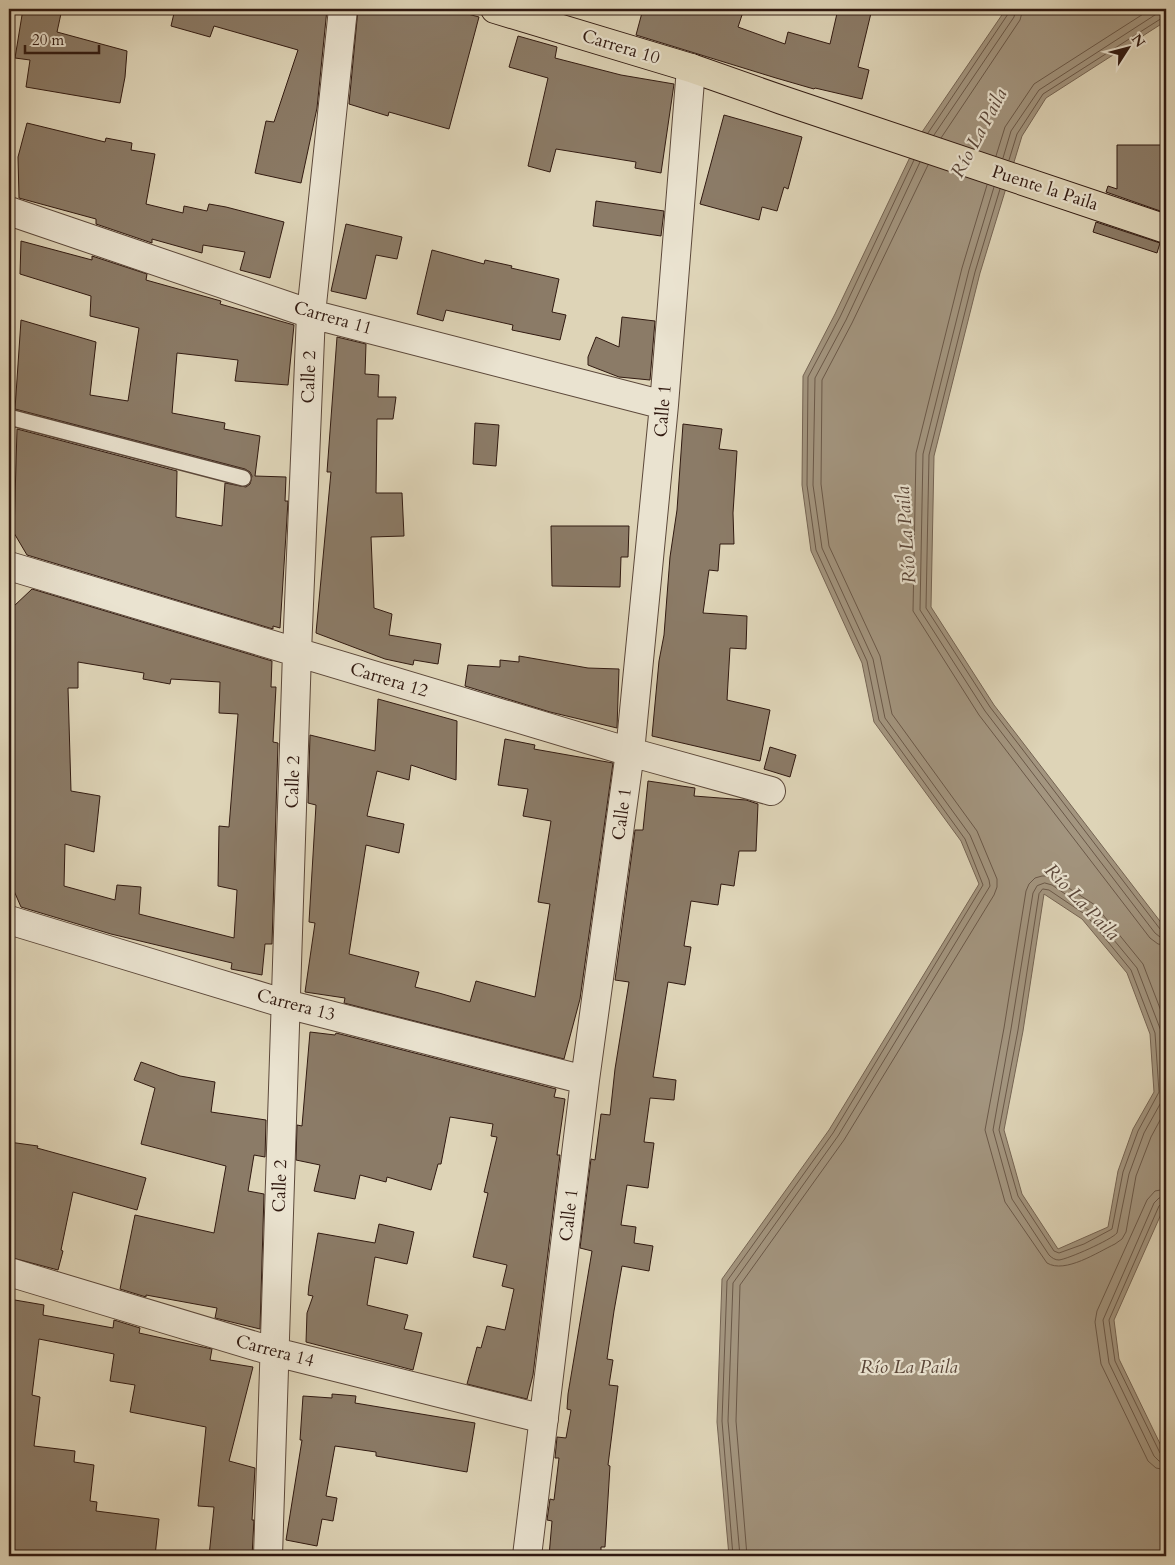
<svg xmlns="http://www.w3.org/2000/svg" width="1175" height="1565" font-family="Cardo,serif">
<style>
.water{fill:#a3957f;stroke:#756453;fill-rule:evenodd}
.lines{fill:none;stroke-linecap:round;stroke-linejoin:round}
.shore{stroke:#6a5848;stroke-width:1}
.building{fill:#8b7b67;stroke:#311a11;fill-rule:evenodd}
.lane-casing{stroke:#5c483a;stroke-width:18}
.street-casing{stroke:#5c483a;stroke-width:30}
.primary-casing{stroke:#311a11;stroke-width:30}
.lane{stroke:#eae3d0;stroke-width:15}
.street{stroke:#eae3d0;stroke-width:28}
.primary{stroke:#ded4b7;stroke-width:28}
.labels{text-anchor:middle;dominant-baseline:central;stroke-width:4.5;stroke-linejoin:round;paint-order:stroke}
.street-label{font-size:18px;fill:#311a11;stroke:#eae3d0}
.water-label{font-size:19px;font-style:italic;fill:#594538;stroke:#eae3d0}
</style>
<rect width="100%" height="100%" fill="#ded4b7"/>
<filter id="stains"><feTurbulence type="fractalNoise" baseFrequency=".004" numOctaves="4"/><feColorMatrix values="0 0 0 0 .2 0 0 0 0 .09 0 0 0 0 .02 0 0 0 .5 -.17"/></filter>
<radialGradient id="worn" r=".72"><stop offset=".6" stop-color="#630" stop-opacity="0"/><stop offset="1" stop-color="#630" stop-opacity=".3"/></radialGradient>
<!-- water -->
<path class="water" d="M1006,9h160v12l-120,77 -24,38 -42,137 -46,183 -3,151 63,98 172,224v274l-52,117 5,39 47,97v100h-437l-12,-134 5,-143 107,-149 150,-246 -18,-43 -87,-119 -12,-59 -51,-112 -9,-66 1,-109 32,-62 87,-182zM1044,894l38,25 45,54 23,61 4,58 -21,37 -15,42 -10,56 -50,22 -36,-55 -18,-64 19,-99z"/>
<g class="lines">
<!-- shore -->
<path class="shore" d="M928,133l80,-119 1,-5
M934,135l80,-118 2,-8
M941,138l79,-118 3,-11
M996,156l9,-29 29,-43 117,-75
M1003,158l8,-27 28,-41 119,-77 8,-2
M1009,160l8,-26 26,-40 119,-76 4,-1
M987,185l-25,83 -46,185 -3,158 66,104 171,223 8,6 8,1
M994,187l-25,83 -46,184 -3,156 65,101 170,222 5,4 6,1
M1000,189l-25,83 -46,183 -3,153 64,99 170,222 6,3
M1045,883l7,2 38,26 47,57 24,63 5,60 -2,6 -20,36 -15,41 -12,59c-6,7 -49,26 -58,27 -4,0 -7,-2 -10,-5l-37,-56 -19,-69 18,-101 22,-136 4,-7z
M1043,889l6,1 37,25 45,55 24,63 4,59 -21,39 -15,41 -11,57 -28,15 -25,9 -5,-2 -36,-55 -19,-66 19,-100 21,-136z
M1166,1024l-23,-60 -48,-59 -45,-29h-8l-7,2 -6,6 -3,7 -22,137 -19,102 20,72 42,61c18,11 51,-11 68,-19l7,-5 4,-7 10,-56 15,-39 15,-28
M1166,1189l-11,2 -8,9 -50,111 -2,11 6,42 47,97 8,7 10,2
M1166,1196l-7,2 -5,5 -51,117 6,43 45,93 5,5 7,2
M1166,1203h-4l-3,3 -50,114 6,41 45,92 6,3
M733,1556l-11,-135 5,-140 106,-148 150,-248 -18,-46 -86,-119 -12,-59 -51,-111 -9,-65 1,-108 32,-60 74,-157
M740,1556l-12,-135 5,-138 105,-147 152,-250 -1,-6 -19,-45 -85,-117 -12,-59 -51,-111 -9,-63 2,-107 31,-58 74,-158
M747,1556l-11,-135 4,-136 104,-145 150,-245 3,-8v-8l-20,-48 -85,-117 -12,-58 -51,-110 -8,-62 1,-104 30,-57 76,-158"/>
</g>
<!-- building -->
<path class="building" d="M23,9h39l-5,23 70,19 -2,26 -5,26 -94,-16 4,-27 -15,-2z
M175,9h152l-10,99 -16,75 -46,-10 11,-52 8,1 24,-72 -84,-24 -4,11 -39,-11z
M358,9h91l30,8 -30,112 -60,-17 -1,4 -39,-12z
M643,9h101l-6,18 47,17 3,-12 42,12 8,-35h34l-14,58 11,3 -7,29 -47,-11 -1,1 -38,-11 -140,-43z
M518,36l39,11 -2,11 66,17 53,9 -13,89 -26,-5 1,-6 -80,-13 -6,23 -22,-6 20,-88 -39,-11z
M724,115l78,22 -14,52 -4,-2 -7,24 -15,-4 -3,13 -59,-16z
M27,123l78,19 1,-4 26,5 -1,7 24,4 -9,50 37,9 1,-7 23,5 2,-7 17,3 58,15 -14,56 -30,-8 5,-18 -42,-7 -1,8 -50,-14v4l-56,-19v-5l-77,-21 -1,-41z
M1117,145h49v68l-60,-21 2,-6 9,3z
M596,201l68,10 -3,25 -68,-10z
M1096,222l64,21 -3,10 -64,-21z
M346,224l56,13 -5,22 -21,-4 -10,44 -35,-8z
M21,241l71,19v-4l55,18 -1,6 75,21 -1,3 74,21 -6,60 -53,-4 3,-21 -61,-7 -5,60 53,10 -1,6 36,7 -5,40 31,1 -1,24h3l-2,33 -6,94 -7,-2v3l-246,-74 -13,-22 3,-104 160,42 -1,46 46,9 3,-43 21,4 4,-3 2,-8 -2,-4 -5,-3 -230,-60 6,-89 75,22 -6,53 38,6 11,-73 -49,-12 1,-20 -71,-22z
M432,250l52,14 1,-4 27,6 -1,2 48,11 -7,33 14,3 -6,25 -48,-10 1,-5 -67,-15 -3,11 -26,-7z
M622,317l33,4 -5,59 -31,-3 -31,-12v-8l8,-20 23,10z
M337,337l29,7 -1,30 14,1 -1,22h18l-3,22h-16l-1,74h26l2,43 -33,1 3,71 18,6 -3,21 52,9 -3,20 -24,-4 -1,5 -28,-6 -69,-26 15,-161h-4z
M475,423l24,2 -3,41 -23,-2z
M683,424l39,5 -3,20 18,2 -4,62 1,31h-14l-2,27 -9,-1 -6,43 44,3 -1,33 -16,-1 -3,52 43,10 -10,51 -108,-25 7,-75 5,-26 6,-78 7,-47z
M551,526h78l-1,31h-7l-1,30 -68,-1z
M32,589l240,72 -1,26h5l-3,55 5,1 -6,201h-7l-3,31 -31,-6 1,-6 -121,-29 -90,-27 -10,-23 3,-278zM78,662l66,11 -1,6 27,5 1,-5 49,3 -1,31 19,1 -9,113 -10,-1 -1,60 19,4 -3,48 -95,-24 2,-27 -24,-2 -2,15 -51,-14 1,-42 29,8 6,-56 -29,-5 -3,-103h10z
M519,656l69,12 31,1 -2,59 -67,-16 -85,-26 3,-21 32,2v-7l19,2z
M378,699l79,22 -1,59 -45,-15 -2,15 -32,-9 -10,45 37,8 -5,29 -33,-8 -17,109 70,18 -4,15 24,6 31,9 6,-21 59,16 15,-93 -12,-2 13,-81 -28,-5 5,-27 -30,-4 7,-46 30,6 -1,4 79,14 -33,236 -16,60 -220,-56 1,-5 -40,-6 10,-69 -6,-1 7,-117 -8,-2 2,-68 65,16z
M770,747l26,8 -6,22 -26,-8z
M648,781l47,7 -1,8 52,4 12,4 -2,47h-17l-5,35 -13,-2 -3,21 -27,-4 -7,45 7,1 -6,38 -17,-3 -15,95 23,3 -2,20 -24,-2 -6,44 10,1 -6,45 -21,-3 -6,40 15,2 -2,16 19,3 -4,25 -27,-5 -8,45 -7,48 6,1 -4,25 9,1 -10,79 2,1 -5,81h-4v9h-52l3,-35 -5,-1 3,-21 4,1 5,-42h-4l2,-21 9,1 5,-28 -4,-1 1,-15 24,-143 -12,-3 11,-89 4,1 6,-46 9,1 5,-46 14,-87 -14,-2 20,-150h8z
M310,1032l25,3 1,-2 220,56 -2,8 11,2 -8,56h3l-27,220 -6,24 -60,-15 10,-37 4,1 6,-22 18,4 9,-41 -12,-3 5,-21 -34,-8 15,-64 -4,-1 13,-55 -6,-1 2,-12 -43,-7 -9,47h-3l-7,26 -44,-13 -1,5 -26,-7 -5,24 -41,-8 6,-26 -24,-5 1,-35 5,1z
M141,1062l39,14 35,6 -4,30 55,8 -1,37 -11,-2 -6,36 16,3 -4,135 -45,-11 2,-10 -71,-13v2l-26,-8 15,-74 79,18 12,-67 -85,-22 14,-56 -21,-8z
M9,1142l29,4 -1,2 109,30 -9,32 -64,-18 -12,58 2,1 -5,19 -49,-13z
M379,1224l35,8 -7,32 -32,-7 -8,48 41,10 -4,14 18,4 -9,37 -107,-28 1,-29 6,-17 -5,-1 1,-10 9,-52 57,10z
M9,1299l35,6 -1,10 70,13 1,-8 26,8 -1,5 73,16 -2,11 43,7 -24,94 26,7 -3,52h2l-2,36h-43l5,-49 -16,-1 8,-79 -76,-15 5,-27 -25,-4 4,-27 -75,-15 -7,56 8,2 -6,49 41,5 -1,11 20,3 -4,36 7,1 -1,9 63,8 -4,37h-146z
M332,1394l24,2 -1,7 120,20 -8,49 -91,-16v-4l-41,-6 -9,50 11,2 -4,23 -11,-2 -5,27 -31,-6 16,-100h-2l3,-44 29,2z"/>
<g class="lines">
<defs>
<path id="lane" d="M9,417l234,61"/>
<path id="street" d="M9,211l302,103 353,91
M9,566l621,186 141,39
M9,920l277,84 299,76
M9,1272l266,80 269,67
M268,1556l29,-904 14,-338 32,-305
M527,1556l58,-476 45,-328 34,-347 27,-337"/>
<path id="primary" d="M495,9l196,59 91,32 384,129"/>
</defs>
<!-- lane casing -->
<use href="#lane" class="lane-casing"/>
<!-- street casing -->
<use href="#street" class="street-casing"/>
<!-- primary casing -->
<use href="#primary" class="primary-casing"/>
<!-- lane -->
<use href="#lane" class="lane"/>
<!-- street -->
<use href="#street" class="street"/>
<!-- primary -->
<use href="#primary" class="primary"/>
</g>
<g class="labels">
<!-- street labels -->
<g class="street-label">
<text transform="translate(621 47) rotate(17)">Carrera 10</text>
<text transform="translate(1045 188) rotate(18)">Puente la Paila</text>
<text transform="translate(333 318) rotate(16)">Carrera 11</text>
<text transform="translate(309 377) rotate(-88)">Calle 2</text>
<text transform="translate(663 411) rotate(-85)">Calle 1</text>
<text transform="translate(389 680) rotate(17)">Carrera 12</text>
<text transform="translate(293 782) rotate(-88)">Calle 2</text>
<text transform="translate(622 814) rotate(-82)">Calle 1</text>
<text transform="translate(296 1005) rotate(15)">Carrera 13</text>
<text transform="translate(280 1186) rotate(-88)">Calle 2</text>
<text transform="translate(569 1215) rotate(-83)">Calle 1</text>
<text transform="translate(275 1351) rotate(15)">Carrera 14</text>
</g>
<!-- water labels -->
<g class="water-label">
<text transform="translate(979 133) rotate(-62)">Río La Paila</text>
<text transform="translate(906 535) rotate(-94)">Río La Paila</text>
<text transform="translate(1082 902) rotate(46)">Río La Paila</text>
<text x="909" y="1367">Río La Paila</text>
</g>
</g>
<!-- margin -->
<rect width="1175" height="1565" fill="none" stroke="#ded4b7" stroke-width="30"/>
<rect x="10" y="10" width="1155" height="1545" fill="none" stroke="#311a11" stroke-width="2.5"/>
<rect x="15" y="15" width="1145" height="1535" fill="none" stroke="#311a11"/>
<!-- north arrow -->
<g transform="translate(1128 48) rotate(54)" stroke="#eae3d0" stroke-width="4" paint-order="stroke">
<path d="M0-4L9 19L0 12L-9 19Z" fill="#311a11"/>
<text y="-8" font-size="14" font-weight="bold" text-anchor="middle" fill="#311a11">N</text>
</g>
<!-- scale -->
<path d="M25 45v8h74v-8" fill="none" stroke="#311a11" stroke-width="2.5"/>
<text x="32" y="45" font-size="15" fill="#311a11" stroke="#eae3d0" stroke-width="4" paint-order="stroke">20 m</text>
<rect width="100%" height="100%" filter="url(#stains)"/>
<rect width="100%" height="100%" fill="url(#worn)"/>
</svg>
